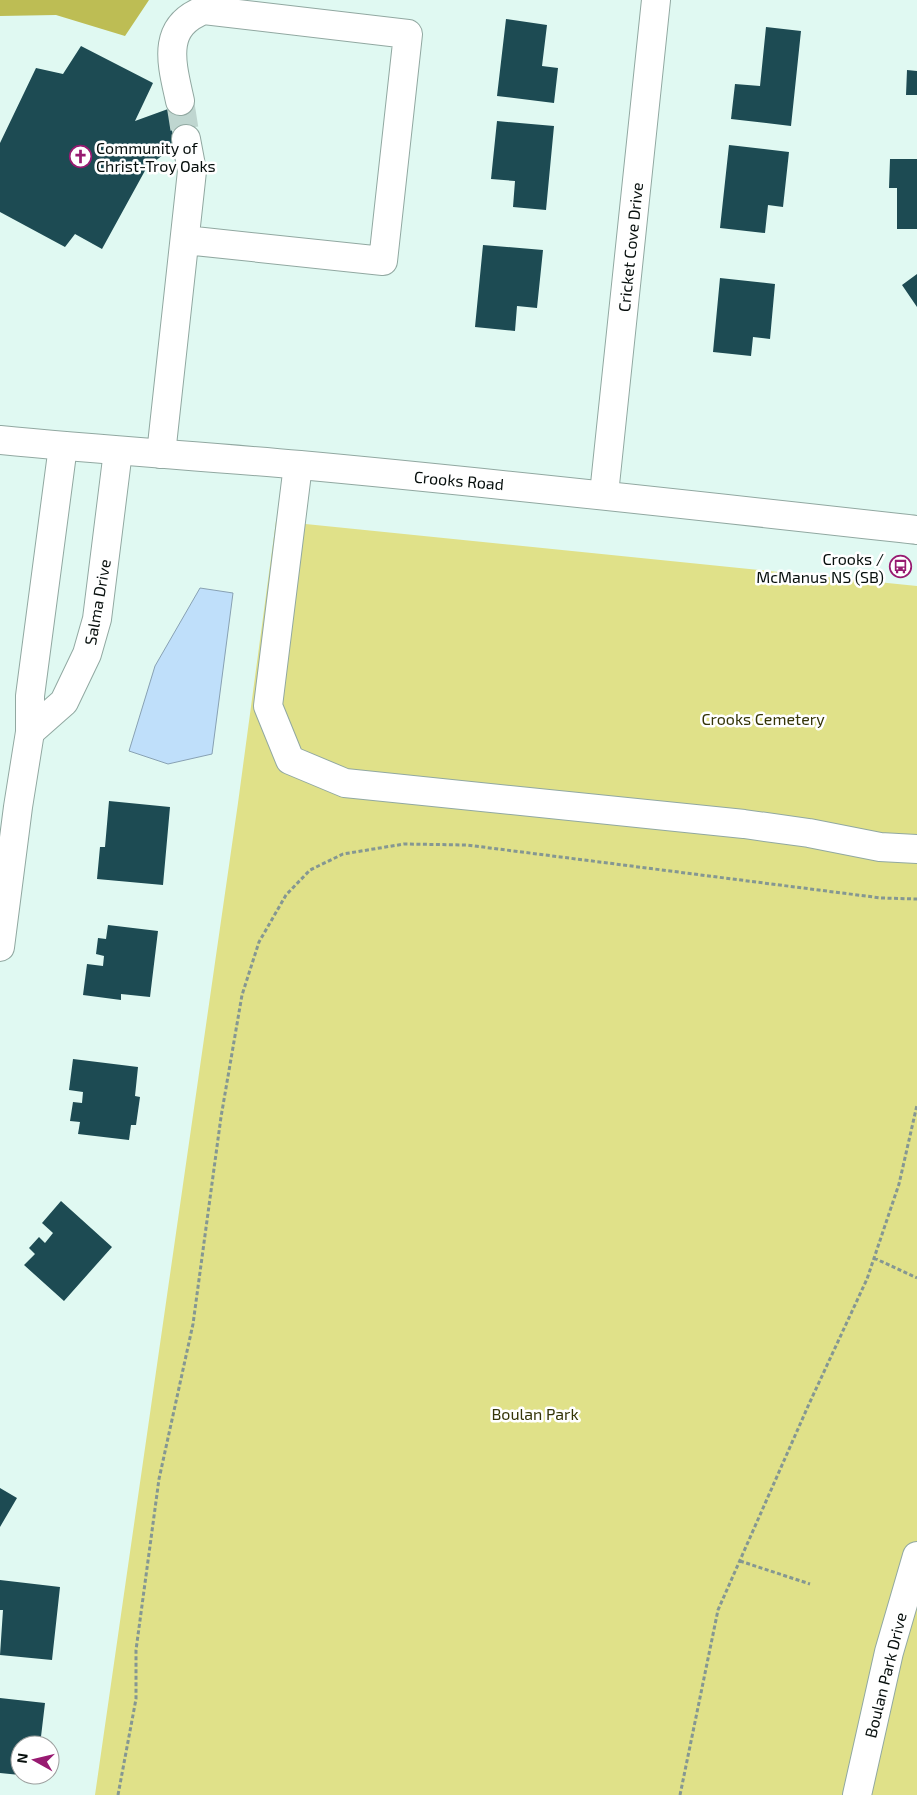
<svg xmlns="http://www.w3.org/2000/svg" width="917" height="1795" font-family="'Exo 2',sans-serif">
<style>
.green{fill:#e0e189}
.forest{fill:#bdbd54}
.water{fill:#bfdffa;stroke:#88a1b3}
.building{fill:#1d4b53}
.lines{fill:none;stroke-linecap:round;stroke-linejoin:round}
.minor-tunnel{stroke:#bfd6d0;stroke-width:28;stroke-dasharray:28 14;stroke-linecap:butt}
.minor-casing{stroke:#91a8a1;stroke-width:30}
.major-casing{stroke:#91a8a1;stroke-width:30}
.path{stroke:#859792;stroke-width:3;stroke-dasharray:4 2.5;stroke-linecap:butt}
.minor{stroke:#fff;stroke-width:28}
.major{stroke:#fff;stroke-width:28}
.labels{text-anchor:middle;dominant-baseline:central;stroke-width:5;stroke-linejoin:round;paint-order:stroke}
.poi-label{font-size:16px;fill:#070f0d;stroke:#fff;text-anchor:start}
.street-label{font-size:16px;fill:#070f0d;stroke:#fff}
.park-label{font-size:16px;fill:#353507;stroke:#fff}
</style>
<rect width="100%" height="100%" fill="#e0f9f2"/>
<!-- green -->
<path class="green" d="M276,521l641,65v1209h-822l143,-992z"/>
<!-- forest -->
<path class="forest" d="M0,0h149l-24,36 -69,-21 -56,1z"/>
<!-- water -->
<path class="water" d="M200,588l33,5 -21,161 -44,10 -39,-13 26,-85z"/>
<!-- building -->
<path class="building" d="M506,19l41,6 -5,41 16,2 -4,35 -57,-7z
M766,27l35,4 -10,95 -60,-7 4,-35 25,2z
M81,46l72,37 -18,38 33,-12 7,37 -28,21 -45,82 -27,-15 -10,13 -65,-35v-69l36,-75 27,6z
M907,70l10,1v24h-11z
M497,121l57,5 -8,84 -33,-3 2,-26 -24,-2z
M729,145l60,7 -6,55 -15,-2 -3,28 -45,-5z
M890,159h27v70h-20v-41h-8z
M483,245l60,5 -6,58 -20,-2 -2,25 -40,-4z
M917,274v33l-15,-22z
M720,278l55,6 -5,55 -17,-2 -2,19 -38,-4z
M109,801l61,6 -7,78 -66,-6 3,-32h5z
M108,925l50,6 -8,66 -29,-3v6l-38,-5 4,-31 16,2 1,-10 -8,-2 2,-16 8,1z
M73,1059l65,8 -3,29 5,1 -4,28h-5l-2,15 -51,-6 2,-12 -10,-1 3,-19 9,1 1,-11 -14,-2z
M61,1201l51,46 -48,54 -40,-36 11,-11 -6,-6 10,-11 6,6 8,-10 -11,-10z
M0,1488l17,10 -17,29z
M0,1580l60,7 -8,73 -52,-5 3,-45h-3z
M0,1698l45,5 -5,42h-20v30l-20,-2z"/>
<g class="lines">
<!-- minor-tunnel -->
<path class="minor-tunnel" d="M180,101l6,38"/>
<defs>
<path id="minor" d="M180,101c-8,-37 -20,-74 24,-91l204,24 -25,227 -198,-21
M161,454l31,-283 -6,-32
M298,465l-30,241 22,54 55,23 399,41 65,9 71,14 37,2
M604,494l52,-494
M30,732l34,-30 23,-48 10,-35 21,-168
M0,947l18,-140 12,-75v-36l33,-250
M857,1795l32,-143 28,-96"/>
<path id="major" d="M0,440c100,10 200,16 300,25 206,19 411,42 617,65"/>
</defs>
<!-- minor casing -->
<use href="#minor" class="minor-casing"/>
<!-- major casing -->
<use href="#major" class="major-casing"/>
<!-- path -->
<path class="path" d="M874,1258l43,20
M740,1561l70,23
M118,1795l18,-96v-49l23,-171 34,-155 28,-207 21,-122 17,-53 27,-47 24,-25 33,-16 61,-10 63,1 414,53 36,1
M680,1795l38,-185 91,-206 58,-125 32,-95 18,-79"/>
<!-- minor -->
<use href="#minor" class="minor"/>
<!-- major -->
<use href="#major" class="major"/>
</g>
<!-- icons -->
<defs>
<symbol id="church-ring" viewBox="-11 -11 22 22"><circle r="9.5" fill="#fff" stroke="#981a71" stroke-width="1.5"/><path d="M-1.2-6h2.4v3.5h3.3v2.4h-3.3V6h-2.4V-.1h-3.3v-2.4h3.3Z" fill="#981a71"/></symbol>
<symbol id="bus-ring" viewBox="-11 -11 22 22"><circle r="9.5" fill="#fff" stroke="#981a71" stroke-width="1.5"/><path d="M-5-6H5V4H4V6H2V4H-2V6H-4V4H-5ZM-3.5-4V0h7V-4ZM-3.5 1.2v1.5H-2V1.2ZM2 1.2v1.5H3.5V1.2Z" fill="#981a71"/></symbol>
</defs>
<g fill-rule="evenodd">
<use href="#church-ring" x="68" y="144" width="25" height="25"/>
<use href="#bus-ring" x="888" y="554" width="25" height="25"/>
</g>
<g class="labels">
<!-- poi labels -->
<g class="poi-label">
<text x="96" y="147">Community of<tspan x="96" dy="18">Christ-Troy Oaks</tspan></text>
<text x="884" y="558" text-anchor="end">Crooks /<tspan x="884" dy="18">McManus NS (SB)</tspan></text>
</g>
<!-- street labels -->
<g class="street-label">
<text transform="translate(630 247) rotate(-84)">Cricket Cove Drive</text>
<text transform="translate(459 480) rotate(5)">Crooks Road</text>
<text transform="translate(97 602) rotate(-80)">Salma Drive</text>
<text transform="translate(885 1675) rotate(-76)">Boulan Park Drive</text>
</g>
<!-- park labels -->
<g class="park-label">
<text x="763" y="718">Crooks Cemetery</text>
<text x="535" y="1413">Boulan Park</text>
</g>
</g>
<!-- north arrow -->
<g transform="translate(35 1760) rotate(278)"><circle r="24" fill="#ffffff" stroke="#9c9f9e"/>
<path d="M0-4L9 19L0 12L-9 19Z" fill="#981a71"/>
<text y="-8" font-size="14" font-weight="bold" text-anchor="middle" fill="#070f0d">N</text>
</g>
</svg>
